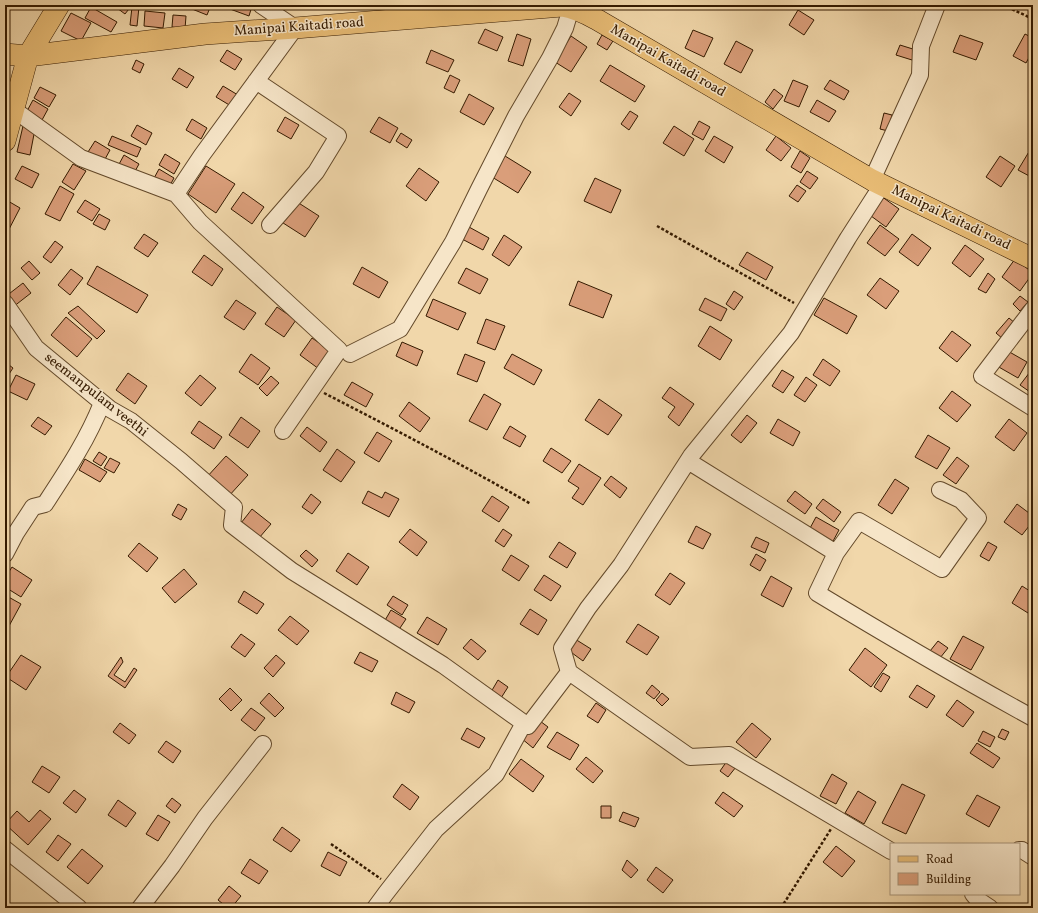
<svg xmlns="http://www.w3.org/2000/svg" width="1038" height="913" font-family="Vollkorn,serif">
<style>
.building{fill:#da9e7a;stroke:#341a00}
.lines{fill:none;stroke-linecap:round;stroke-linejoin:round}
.minor-casing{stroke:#63492a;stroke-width:18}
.major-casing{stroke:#341a00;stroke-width:22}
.path{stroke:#341a00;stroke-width:2.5;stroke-dasharray:3 2;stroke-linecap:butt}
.minor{stroke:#f6e5c8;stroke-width:16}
.major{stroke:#e8bc75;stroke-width:21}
.labels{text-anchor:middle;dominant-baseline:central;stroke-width:3;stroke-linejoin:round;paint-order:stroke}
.street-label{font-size:14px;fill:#341a00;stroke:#f6e5c8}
</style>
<rect width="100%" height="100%" fill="#f1d7aa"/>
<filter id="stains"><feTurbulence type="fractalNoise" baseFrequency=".005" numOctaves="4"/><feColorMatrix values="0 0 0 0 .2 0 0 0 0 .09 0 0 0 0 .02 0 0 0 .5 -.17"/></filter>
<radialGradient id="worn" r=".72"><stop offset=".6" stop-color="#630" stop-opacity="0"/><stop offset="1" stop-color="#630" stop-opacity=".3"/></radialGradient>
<!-- building -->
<path class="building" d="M119,5h13l-7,9 -8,-6z
M194,5h17l-4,10 -15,-6z
M231,5h19l2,1 -3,10 -19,-7z
M91,7l26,15 -6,10 -26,-14z
M132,7h7l-2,19 -7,-1z
M798,10l16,10 -10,15 -15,-10z
M145,11l20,2 -2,15 -19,-2z
M71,13l20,10 -10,18 -20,-10z
M173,15l13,1 -1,13 -13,-2z
M485,29l18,8 -6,14 -19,-8z
M693,30l20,8 -9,19 -19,-9z
M517,34l14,5 -8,27 -15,-5z
M1025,34l8,4v12l-7,13 -13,-7z
M602,35l11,6 -6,9 -10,-6z
M960,35l23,8 -7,17 -23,-8z
M571,36l16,11 -16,25 -16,-10z
M736,41l17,9 -12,23 -17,-9z
M900,45l16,5 -4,10 -16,-5z
M227,50l15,9 -7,11 -15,-9z
M431,50l23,10 -6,12 -22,-9z
M136,60l8,4 -4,9 -8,-4z
M610,65l35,21 -10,16 -35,-21z
M179,68l15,9 -7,11 -15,-9z
M450,75l10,5 -6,13 -10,-5z
M793,80l15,6 -9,21 -15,-6z
M830,80l19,11 -5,9 -20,-11z
M223,86l15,9 -7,11 -15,-9z
M40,87l16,8 -7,12 -15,-9z
M774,89l9,7 -10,13 -8,-7z
M569,93l12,8 -10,15 -12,-9z
M469,94l25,14 -10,17 -24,-13z
M33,100l15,9 -6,11 -15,-9z
M817,100l19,11 -7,11 -19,-10z
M630,111l8,5 -9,14 -8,-6z
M884,113l8,2 -4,16 -8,-2z
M285,117l14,8 -8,14 -14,-8z
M379,117l19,11 -8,15 -20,-11z
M192,119l15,9 -6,11 -15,-9z
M699,121l11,6 -7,13 -11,-6z
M137,125l15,8 -6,12 -15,-9z
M23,126l12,3 -5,26 -13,-3z
M674,126l20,13 -10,17 -21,-13z
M401,133l11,7 -5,8 -11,-7z
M112,136l29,12 -4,9 -29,-12z
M714,136l19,11 -9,16 -19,-12z
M776,136l15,12 -10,13 -15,-11z
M95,141l15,9 -6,11 -16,-9z
M1033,145v33l-15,-8z
M800,151l10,7 -9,15 -10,-6z
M165,154l15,9 -6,11 -15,-9z
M124,155l15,9 -6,11 -15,-9z
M505,156l26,16 -13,21 -26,-16z
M1000,156l15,10 -14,21 -15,-10z
M73,164l13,7 -12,19 -12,-8z
M22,166l17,8 -7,14 -17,-9z
M206,166l29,18 -19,29 -28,-19z
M419,168l20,14 -13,19 -20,-15z
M159,169l15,9 -6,11 -15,-9z
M807,171l11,7 -8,11 -10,-7z
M595,178l26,12 -10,23 -27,-12z
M797,185l9,6 -8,11 -9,-6z
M60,186l14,8 -14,27 -15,-7z
M243,192l21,15 -12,17 -21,-15z
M881,196l18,13 -13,18 -19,-14z
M85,200l15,9 -8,12 -15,-9z
M294,200l25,16 -14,21 -25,-16z
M8,201l12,7 -14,27 -1,-28z
M99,214l11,6 -5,10 -12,-6z
M880,225l19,14 -14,17 -18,-13z
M469,227l20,11 -6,12 -21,-11z
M144,234l14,9 -10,14 -14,-9z
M912,234l19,14 -13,18 -19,-14z
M504,235l18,12 -13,19 -17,-11z
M55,241l8,6 -12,16 -8,-6z
M965,245l19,14 -14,18 -18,-14z
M747,252l26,15 -7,13 -27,-15z
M204,255l19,14 -11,17 -20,-14z
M1015,259l18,14 -13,18 -18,-14z
M29,261l11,12 -8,7 -11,-12z
M97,266l51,29 -11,18 -50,-29z
M362,267l26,15 -9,16 -26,-14z
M466,268l22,11 -8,15 -22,-11z
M71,269l12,9 -13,17 -12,-10z
M988,273l7,6 -9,14 -8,-4z
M880,278l19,13 -13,18 -19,-14z
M578,281l34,14 -9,23 -34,-13z
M23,283l8,10 -18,14 -8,-10z
M734,291l9,6 -9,13 -8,-6z
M1020,296l8,6 -8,9 -7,-7z
M705,298l22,11 -6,12 -22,-11z
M824,298l33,18 -10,18 -33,-19z
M433,299l33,14 -8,17 -32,-14z
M236,300l20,13 -12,17 -20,-13z
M78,306l27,25 -8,8 -29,-26z
M277,307l19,13 -12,17 -19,-13z
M66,317l26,22 -15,18 -26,-22z
M1009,318l7,6 -13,15 -7,-6z
M486,319l19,7 -10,24 -18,-7z
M710,326l22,14 -12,20 -22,-14z
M952,331l19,14 -14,17 -18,-14z
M312,338l19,13 -12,18 -19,-14z
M402,342l21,9 -6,15 -21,-10z
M1006,350l21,12 -9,16 -21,-12z
M251,354l19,14 -12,17 -19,-13z
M465,354l20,8 -8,20 -20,-8z
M512,354l30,16 -8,15 -30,-17z
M823,359l17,12 -10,15 -17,-11z
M5,362l8,6 -8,12z
M1033,368v26l-13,-9z
M782,370l12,7 -11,16 -11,-7z
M128,373l19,13 -12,18 -19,-14z
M16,375l19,9 -8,16 -19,-9z
M200,375l16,13 -15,18 -16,-13z
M271,376l8,7 -12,13 -8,-8z
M806,377l11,8 -12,17 -11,-7z
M352,382l21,12 -7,13 -22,-12z
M670,387l24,17 -15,22 -11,-9 7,-10 -13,-9z
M952,391l19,14 -14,17 -18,-14z
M484,394l17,10 -14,26 -18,-9z
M599,399l23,16 -14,20 -23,-15z
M409,402l21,16 -10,14 -21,-16z
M747,415l10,8 -16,20 -10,-8z
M38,417l14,9 -7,9 -14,-9z
M241,417l19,14 -12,17 -19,-13z
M778,419l22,13 -7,14 -23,-13z
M1009,419l18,14 -13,18 -19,-14z
M199,421l23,16 -8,12 -23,-16z
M510,426l16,10 -6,11 -17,-9z
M307,427l20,15 -7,10 -20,-16z
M377,432l15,9 -13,21 -15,-9z
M928,435l22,13 -13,21 -22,-12z
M551,448l20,13 -9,12 -19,-12z
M337,449l18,13 -14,20 -18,-12z
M99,452l8,5 -6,9 -8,-5z
M226,456l22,19 -20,22 -22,-19z
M957,457l12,9 -13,18 -13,-9z
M110,458l10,5 -6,10 -10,-5z
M85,459l22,13 -7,10 -21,-12z
M579,464l22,14 -18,27 -11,-7 7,-10 -11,-7z
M611,476l16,12 -7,10 -16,-13z
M895,479l14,9 -17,26 -14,-9z
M368,491l14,7 3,-6 14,7 -10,18 -27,-14z
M795,491l17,13 -7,10 -18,-13z
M311,494l10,8 -9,12 -10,-7z
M492,496l17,11 -10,15 -17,-11z
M823,499l18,13 -7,10 -18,-14z
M178,504l9,5 -6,11 -9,-5z
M1017,504l16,12v5l-11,14 -18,-13z
M252,509l19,15 -12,14 -18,-15z
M816,517l23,13 -7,13 -23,-13z
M696,526l15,8 -8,15 -15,-7z
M410,529l17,13 -10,14 -18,-14z
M503,529l9,6 -8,12 -9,-6z
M756,537l13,6 -4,10 -14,-6z
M559,542l17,11 -9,15 -18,-11z
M988,542l9,5 -8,14 -9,-5z
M139,543l19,15 -11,14 -19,-16z
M306,550l12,10 -6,7 -12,-11z
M348,553l21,14 -12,18 -21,-14z
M756,554l10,6 -6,11 -10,-6z
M511,555l18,11 -10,15 -17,-11z
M12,567l20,13 -11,17 -16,-10v-9z
M184,569l13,15 -22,19 -13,-15z
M670,573l15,10 -15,22 -15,-10z
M544,575l17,11 -10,15 -17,-11z
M771,576l21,12 -9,19 -22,-12z
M1022,586l11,7v12l-5,8 -16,-10z
M244,591l20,13 -7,10 -19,-12z
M5,595l16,9 -12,22 -4,-2z
M393,596l15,9 -6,10 -15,-10z
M530,609l17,11 -9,15 -18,-11z
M391,610l15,9 -8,12 -14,-9z
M290,616l19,15 -12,14 -19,-15z
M427,617l20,12 -9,16 -21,-12z
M638,624l21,13 -12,18 -21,-13z
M241,634l14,10 -10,13 -14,-10z
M963,636l21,11 -13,23 -21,-11z
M471,639l15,12 -8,9 -15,-12z
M575,639l16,10 -8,12 -15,-11z
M938,641l10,7 -8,10 -10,-7z
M865,648l22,17 -16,22 -22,-17z
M360,652l18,9 -6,11 -18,-9z
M21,655l20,12 -15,23 -20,-13z
M276,655l9,8 -12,14 -9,-9z
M121,657l2,5 -9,13 11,7 9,-14 3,2 -12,18 -17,-12z
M883,673l7,4 -9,15 -7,-5z
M498,680l10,7 -7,11 -10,-6z
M652,685l8,7 -6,7 -8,-6z
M917,685l18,11 -8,12 -18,-11z
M230,688l12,12 -11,11 -12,-12z
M396,692l19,10 -6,11 -18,-9z
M269,693l15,15 -9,9 -15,-14z
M662,693l7,6 -7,7 -6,-6z
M957,700l17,12 -11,15 -17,-12z
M596,703l10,7 -8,13 -11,-7z
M251,708l14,10 -10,13 -14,-11z
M536,718l12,9 -15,21 -12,-10z
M120,723l16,12 -7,9 -16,-12z
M752,723l19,16 -15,19 -20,-16z
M467,728l18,10 -6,10 -18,-9z
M1002,729l7,3 -4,8 -7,-3z
M983,731l12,6 -5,10 -12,-6z
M557,732l22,13 -9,15 -23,-13z
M166,741l15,10 -8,12 -15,-11z
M977,743l23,15 -7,10 -23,-15z
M586,757l17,14 -10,12 -17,-14z
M521,759l23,17 -11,16 -24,-18z
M727,761l9,6 -8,10 -8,-6z
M42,766l18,11 -11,16 -17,-11z
M832,774l15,9 -11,21 -16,-8z
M402,784l17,13 -9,13 -17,-13z
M902,784l23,11 -19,39 -24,-11z
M74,790l12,9 -10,14 -13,-10z
M858,791l18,11 -12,22 -19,-11z
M723,792l20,14 -9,11 -19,-14z
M977,795l23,12 -11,20 -23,-13z
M172,798l9,7 -6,8 -9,-7z
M118,800l18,13 -10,14 -18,-12z
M601,806h10v12h-10z
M40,810l11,9 -23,26 -23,-21 12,-13 12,11z
M623,812l16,6 -4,9 -16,-6z
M158,815l12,7 -12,19 -12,-7z
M282,827l18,13 -9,12 -18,-12z
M58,835l13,9 -13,17 -12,-9z
M836,846l19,15 -13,16 -19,-15z
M82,849l21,17 -15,18 -21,-17z
M328,852l19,10 -7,14 -19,-10z
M250,859l18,12 -9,13 -18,-11z
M627,860l11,10 -7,8 -9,-8z
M656,867l17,13 -10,13 -16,-13z
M229,886l12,10 -10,12h-3l-10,-8z"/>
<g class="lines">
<defs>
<path id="minor" d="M256,81l82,55 -22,36 -46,53
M13,109l68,49 95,36 24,28 139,128 -56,81
M872,180l48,-105 1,-29 16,-41
M176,194l26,-39 93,-127 -34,-23
M5,303l31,45 74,61 21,12 50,40 53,46 -2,18 60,46 151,94 85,61 41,-54 -7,-24 26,-40 33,-43 70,-109 100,-123 57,-95 34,-53
M1033,309l-51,67 51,32
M350,354l50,-25 53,-87 26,-53 37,-73 34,-58 15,-30 6,-20
M688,461l148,92 -19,40c71,43 143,85 216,125
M836,553l23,-32 83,48 36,-51 -17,-18 -21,-10
M5,554l11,-21 17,-26 12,-3c21,-32 43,-65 57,-101
M569,672l121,85 39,-2 162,96
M5,849l74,59
M1019,850h3l11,7
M973,894l5,6 12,8
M140,908l32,-42 33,-48 58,-74
M375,908l11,-15 50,-64 60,-55 28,-51"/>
<path id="major" d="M5,54l23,2 177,-22 90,-6 267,-22c12,2 23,7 34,13l276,161 161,79
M5,141l23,-85 31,-51"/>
</defs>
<!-- minor casing -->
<use href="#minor" class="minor-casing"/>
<!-- major casing -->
<use href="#major" class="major-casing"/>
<!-- path -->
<path class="path" d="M1003,5l30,14
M657,226l137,77
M324,393c70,36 139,72 207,111
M331,844l50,35
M285,908h1
M781,908l50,-79"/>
<!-- minor -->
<use href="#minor" class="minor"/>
<!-- major -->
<use href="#major" class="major"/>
</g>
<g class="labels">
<!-- street labels -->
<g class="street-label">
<text transform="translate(299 27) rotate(-4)">Manipai Kaitadi road</text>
<text transform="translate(668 61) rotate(30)">Manipai Kaitadi road</text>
<text transform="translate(951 218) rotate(26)">Manipai Kaitadi road</text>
<text transform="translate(96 395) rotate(38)">seemanpulam veethi</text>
</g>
</g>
<!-- margin -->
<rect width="1038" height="913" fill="none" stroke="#f1d7aa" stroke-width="20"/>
<rect x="6" y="6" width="1026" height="901" fill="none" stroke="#341a00" stroke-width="2"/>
<rect x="10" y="10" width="1018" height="893" fill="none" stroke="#341a00"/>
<!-- legend -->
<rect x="890" y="843" width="130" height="52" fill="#f6e5c8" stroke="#a89478"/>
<rect x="898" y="856" width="20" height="6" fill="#e8bc75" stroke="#a89478"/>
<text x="926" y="863" font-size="12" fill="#341a00">Road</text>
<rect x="898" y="873" width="20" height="12" fill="#da9e7a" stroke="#a89478"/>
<text x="926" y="883" font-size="12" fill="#341a00">Building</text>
<rect width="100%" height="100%" filter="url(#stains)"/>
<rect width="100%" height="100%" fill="url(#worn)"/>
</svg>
